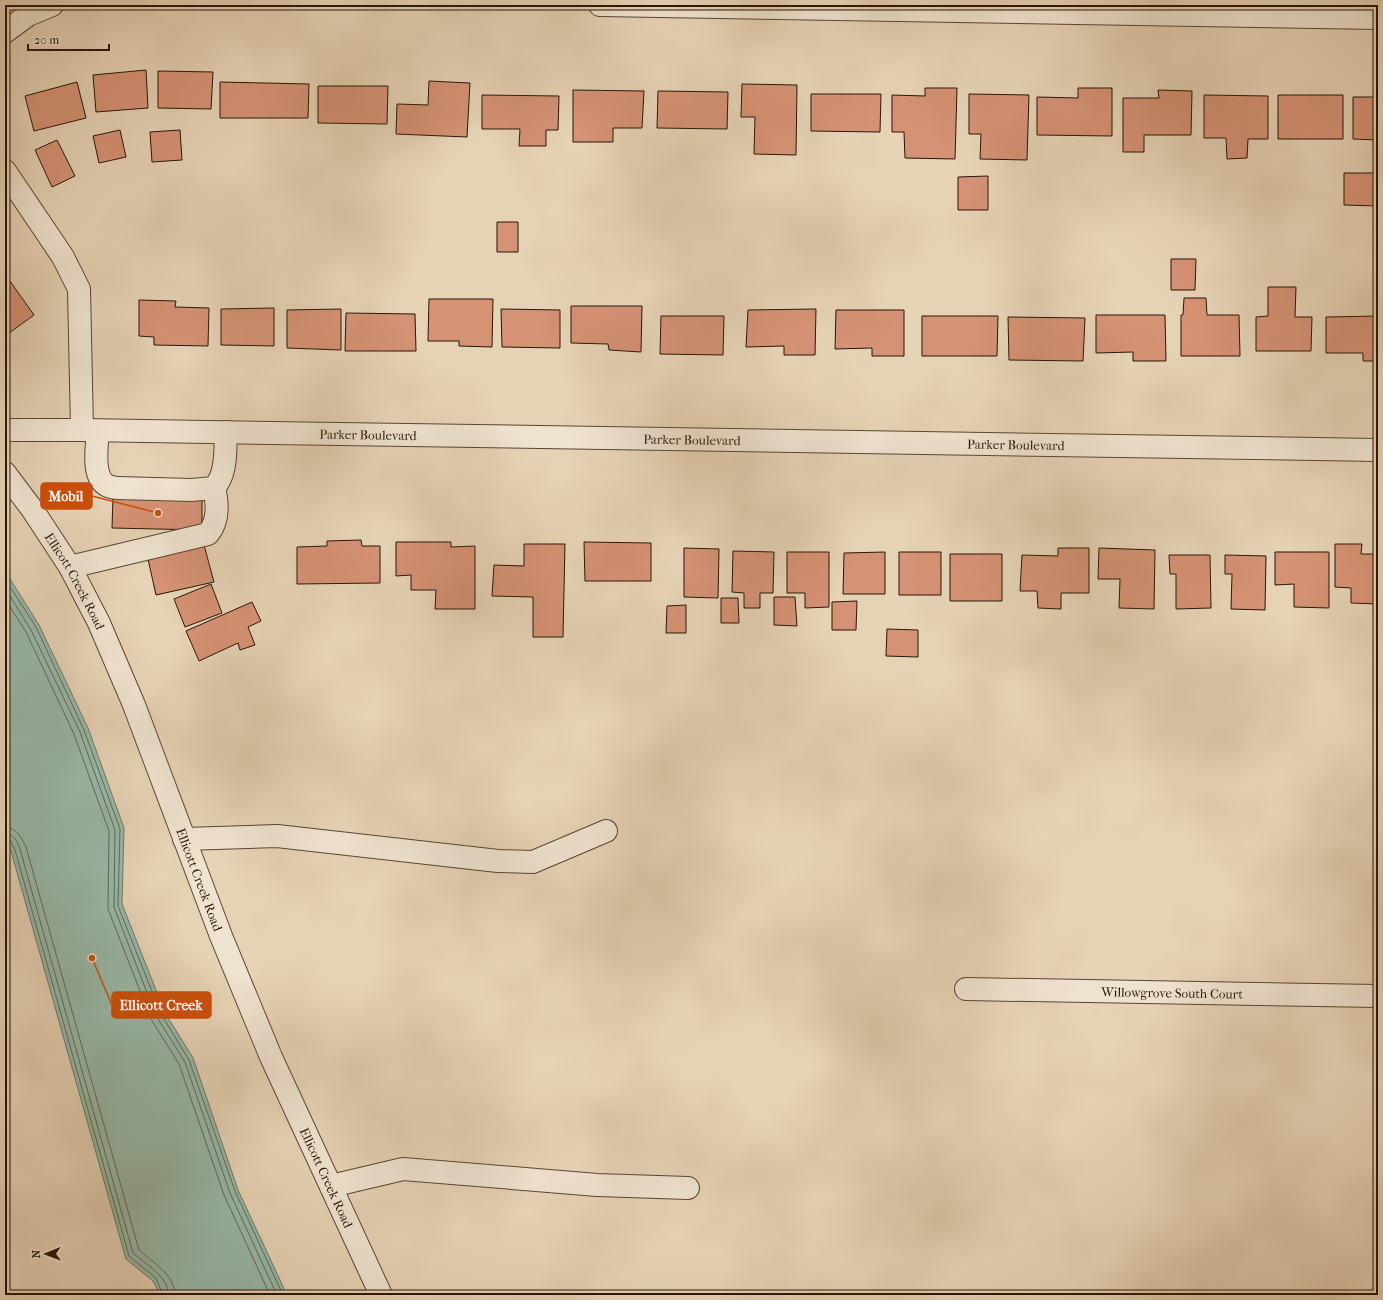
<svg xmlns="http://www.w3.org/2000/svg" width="1383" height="1300" font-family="'IM FELL French Canon',serif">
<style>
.water{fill:#97b8a8;stroke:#6b7868}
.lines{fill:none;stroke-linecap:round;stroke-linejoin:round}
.shore{stroke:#606858;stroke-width:1}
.building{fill:#d59274;stroke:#281707}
.minor-casing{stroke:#584632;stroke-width:24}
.minor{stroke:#efe2cf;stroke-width:22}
.labels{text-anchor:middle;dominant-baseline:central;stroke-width:4;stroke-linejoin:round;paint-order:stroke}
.street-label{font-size:13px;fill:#281707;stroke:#efe2cf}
.leader{fill:none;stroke:#cb4f0b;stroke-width:1.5}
.callout-dot{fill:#cb4f0b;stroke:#efe2cf;stroke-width:1.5}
.callout{fill:#cb4f0b;stroke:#cb4f0b;stroke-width:1.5}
.callout-label{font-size:14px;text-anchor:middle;font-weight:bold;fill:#fff}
</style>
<rect width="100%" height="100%" fill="#e6d2b5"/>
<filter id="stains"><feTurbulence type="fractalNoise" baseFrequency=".005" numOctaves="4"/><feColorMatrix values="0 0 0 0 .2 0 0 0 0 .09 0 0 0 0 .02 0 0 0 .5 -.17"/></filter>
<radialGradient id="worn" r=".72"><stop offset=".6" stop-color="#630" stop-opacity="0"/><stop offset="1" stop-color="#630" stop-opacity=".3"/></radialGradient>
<!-- water -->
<path class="water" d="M5,571l34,54 49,103 36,100 -2,76 43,109 28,45 45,132 49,105h-127l-7,-14 -27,-22 -115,-408 -6,-12z"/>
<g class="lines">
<!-- shore -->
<path class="shore" d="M5,579l31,48 48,103 36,99 -2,77 43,108 28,46 46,131 48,104
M5,588l26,42 49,102 35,98 -1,77 42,109 29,46 45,131 47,102
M5,599l21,33 48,102 35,97 -1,78 43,110 28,45 45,131 46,100
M5,827c12,1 16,10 21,20l113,403c14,13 35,23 36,45
M5,833c9,1 12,8 15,16l113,404c13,12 34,22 36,42
M5,838l5,2 5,10 114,406 27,22 7,17"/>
</g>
<!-- building -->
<path class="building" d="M146,70l2,38 -52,4 -3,-37z
M158,71l55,1 -2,37 -53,-1z
M429,81l41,2 -3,54 -71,-3 1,-30 31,1z
M77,82l9,36 -52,13 -9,-35z
M220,82l89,2 -1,34h-88z
M742,84l55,1 -1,70 -42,-1 1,-37h-14z
M318,86h70l-1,38 -69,-1z
M925,88h32l-2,71 -50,-1 -1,-26h-12v-37l33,1z
M1078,88h34v48l-75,-1v-38l41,1z
M573,90l71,1 -2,37h-29v14h-40z
M1158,90l34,1 -1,44h-47v17h-21v-54h36z
M658,91l70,1 -1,37 -70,-1z
M811,94h70l-1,38 -69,-1z
M969,94l60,1 -2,65 -47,-1 1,-25h-12z
M482,95l77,1 -1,34h-12v16h-27l1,-17h-38z
M1204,95l64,1v43h-20l-1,19 -20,1 -1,-21h-22z
M1278,95h65v44h-65z
M1353,97h25v43l-25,-1z
M120,130l6,27 -27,6 -6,-27z
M180,130l2,30 -30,2 -2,-30z
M57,140l18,36 -23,11 -17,-37z
M1344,173h33v33l-33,-1z
M988,176v34h-30v-33z
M497,222h21v30h-21z
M1171,259h25l-1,31h-24z
M5,274l29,41 -29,21z
M1268,287h28l-1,30h17l-1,34h-55v-34l12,-1z
M1184,298h22l1,17h32l1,41h-59v-41h2z
M429,299h64l-1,48 -33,-1v-5h-31z
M139,300l37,1 -1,6 34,1 -1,38 -54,-1v-8l-15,-1z
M571,306h71l-1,46 -32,-2 -1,-6 -37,-1z
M274,308v38l-53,-1v-36z
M341,309v41l-54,-2v-38z
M501,309l59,1v38l-58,-1z
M816,309l-1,46h-31v-9l-38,1 2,-37z
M836,310h68v46h-32v-8l-37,1z
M346,313l69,1 1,37h-71z
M1096,315h69l1,46h-33v-9l-37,1z
M661,316h63l-1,39 -63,-1z
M922,316h76l-1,40h-75z
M1378,316v45h-15v-8h-37v-36z
M1008,317l77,1 -2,43 -74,-1z
M113,497l89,2v31l-90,-2z
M361,540l1,6h18v37l-83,1v-37l30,-1v-5z
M396,542h55v5l24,-1v63h-40l1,-19h-25v-15l-15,1z
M584,542l67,1v38h-66z
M524,544h41l-2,93h-30v-40l-41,-1 2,-31 30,1z
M1335,544h27l-1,10h17v50l-27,-1v-15l-16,-1z
M204,545l10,37 -58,13 -8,-36z
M684,548l35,1 -1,49 -34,-1z
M1058,548h31v45h-28v16l-23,-1 -1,-17h-17l2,-36 36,1z
M1099,548l56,2 -1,59 -35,-1 1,-29h-22z
M733,551l41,1 -1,41h-13v15h-16v-15l-12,-1z
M787,552h42v55l-24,1v-15h-18z
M885,552v42h-42l1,-41z
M899,552h42v43h-42z
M1275,552h54v56l-35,-1v-23l-19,1z
M950,554h52v47h-52z
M1169,555h41l1,53 -35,1v-35h-6z
M1225,555l41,1 -1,54 -34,-1 1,-35h-7z
M211,584l11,29 -37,14 -11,-28z
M774,597h21l2,29 -23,-1z
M721,598h17l1,25h-18z
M857,601l-1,29h-24v-28z
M252,602l9,19 -13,6 7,18 -15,5 -2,-7 -39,18 -13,-30z
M686,605v28h-20l1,-27z
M887,629l31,1v27l-32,-1z"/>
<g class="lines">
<defs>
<g id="minor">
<path d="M600,5l778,13"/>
<path d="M5,32l23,-17 24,-10"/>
<path d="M5,171l58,86 16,32 3,141"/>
<path id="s1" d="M5,430h77l1296,20"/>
<path d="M98,431c-1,15 -7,47 10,55 3,1 7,2 10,2l73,2 23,-2c13,-14 11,-37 12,-56"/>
<path id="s2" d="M5,473l27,36 38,58 29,56 35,82 87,231 50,121 110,238"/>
<path d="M70,567l138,-33c11,-13 10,-30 6,-46"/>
<path d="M184,839l93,-3 221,25 35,1 73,-31"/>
<path id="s3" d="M966,989l412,7"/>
<path d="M331,1186l72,-17 194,16 91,3"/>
</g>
</defs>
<!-- minor casing -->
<use href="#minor" class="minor-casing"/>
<!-- minor -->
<use href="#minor" class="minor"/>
</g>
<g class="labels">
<!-- street labels -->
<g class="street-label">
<text stroke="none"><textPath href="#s1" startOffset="363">Parker Boulevard</textPath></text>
<text stroke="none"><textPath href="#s1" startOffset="687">Parker Boulevard</textPath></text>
<text stroke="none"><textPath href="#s1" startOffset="1011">Parker Boulevard</textPath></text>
<text stroke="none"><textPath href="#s2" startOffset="129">Ellicott Creek Road</textPath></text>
<text stroke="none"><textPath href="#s2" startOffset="453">Ellicott Creek Road</textPath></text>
<text stroke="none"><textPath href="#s3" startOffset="206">Willowgrove South Court</textPath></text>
<text stroke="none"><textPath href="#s2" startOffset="777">Ellicott Creek Road</textPath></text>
</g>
</g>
<!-- callouts -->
<path class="leader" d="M158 513L92 496M92 958L112 1005"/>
<g class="callout-dot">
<circle cx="158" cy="513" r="4"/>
<circle cx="92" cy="958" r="4"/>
</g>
<g class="callout">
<rect x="41" y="483" width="51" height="26" rx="4"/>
<rect x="112" y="992" width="99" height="26" rx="4"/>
</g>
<g class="callout-label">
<text x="66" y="501">Mobil</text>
<text x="161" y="1010">Ellicott Creek</text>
</g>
<!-- margin -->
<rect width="1383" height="1300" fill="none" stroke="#e6d2b5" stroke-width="20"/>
<rect x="6" y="6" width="1371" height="1288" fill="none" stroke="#281707" stroke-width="2"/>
<rect x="10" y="10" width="1363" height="1280" fill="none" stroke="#281707"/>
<!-- north arrow -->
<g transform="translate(46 1254) rotate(269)" stroke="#efe2cf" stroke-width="3" paint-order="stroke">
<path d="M0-3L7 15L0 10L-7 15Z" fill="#281707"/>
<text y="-6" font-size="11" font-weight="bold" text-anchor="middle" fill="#281707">N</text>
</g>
<!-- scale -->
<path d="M28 44v6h81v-6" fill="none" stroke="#281707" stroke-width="2"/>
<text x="34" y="44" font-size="12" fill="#281707" stroke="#efe2cf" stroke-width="3" paint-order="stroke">20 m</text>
<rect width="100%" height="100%" filter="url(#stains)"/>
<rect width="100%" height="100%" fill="url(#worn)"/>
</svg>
